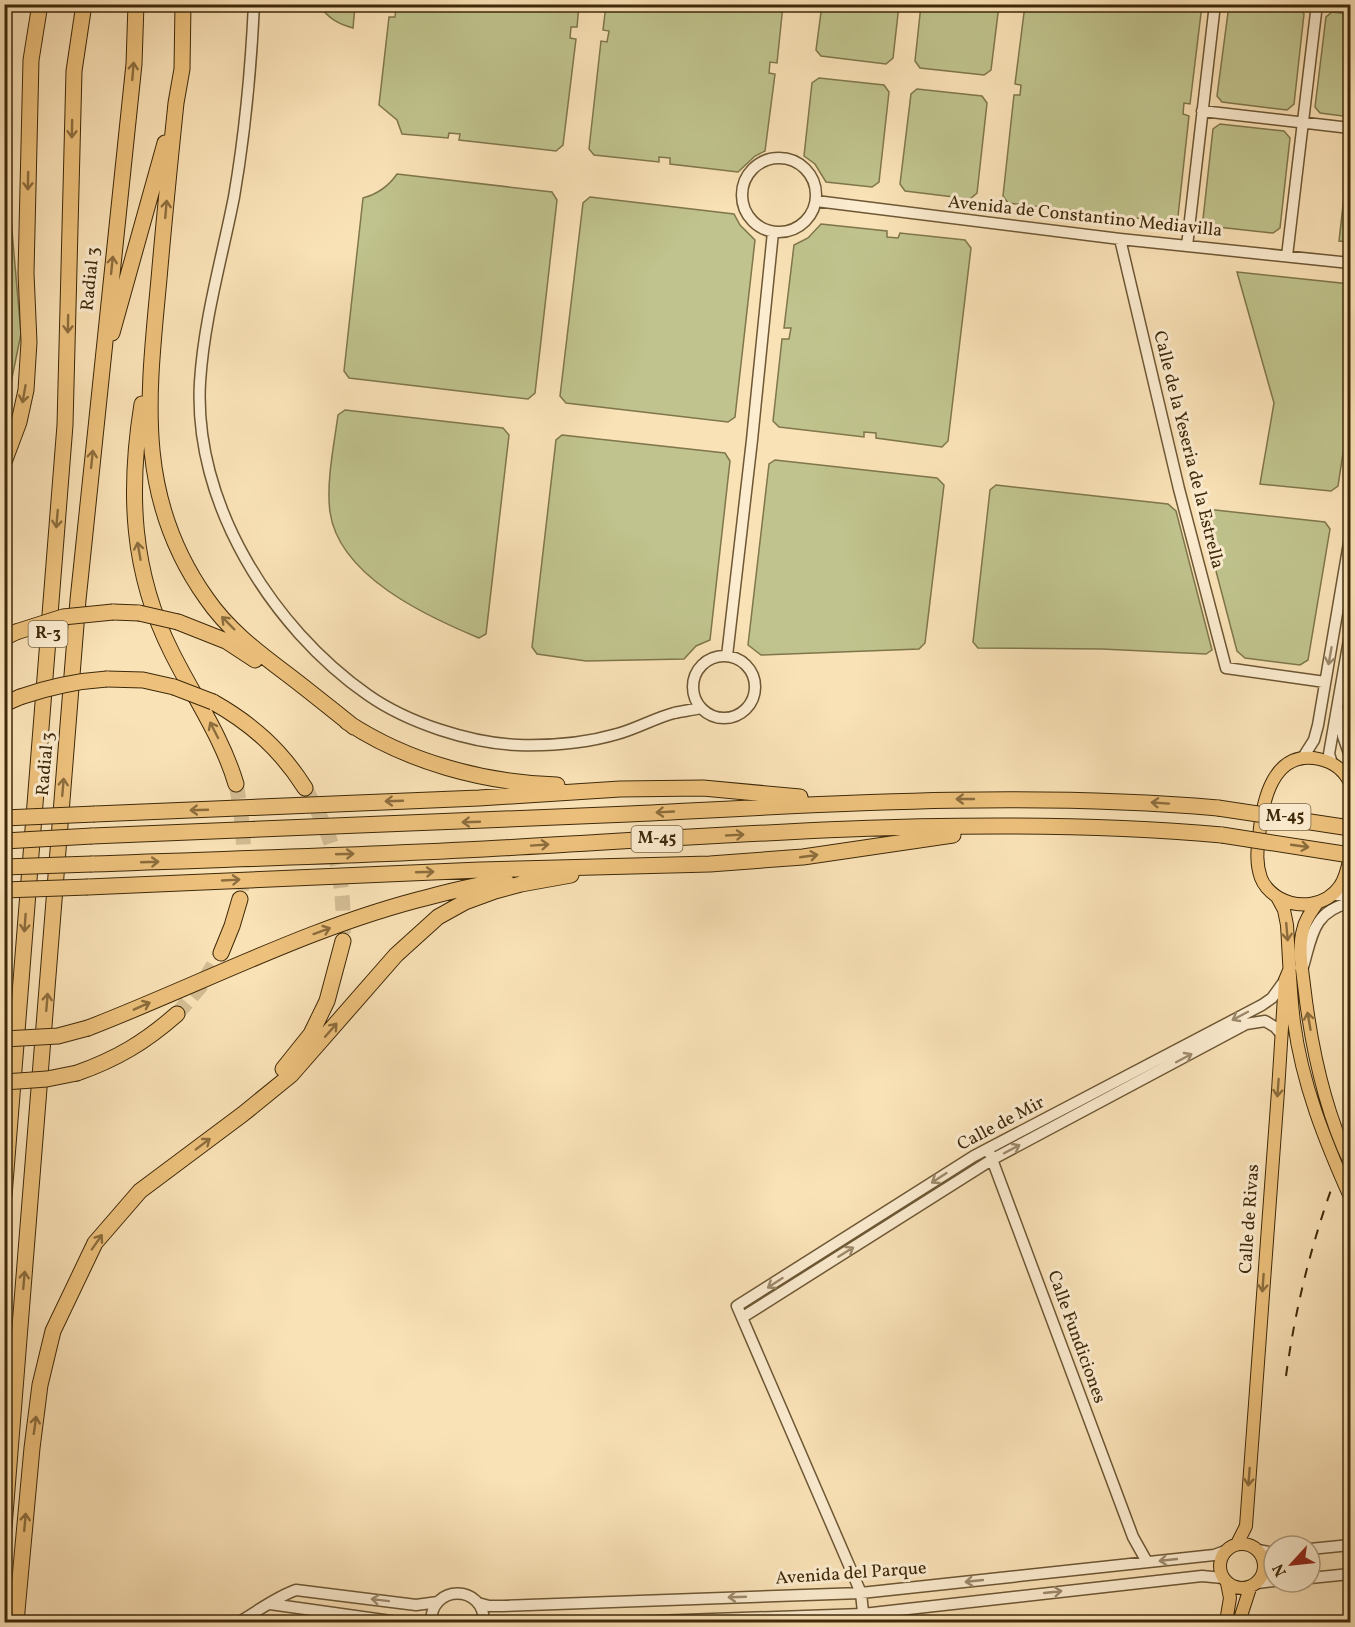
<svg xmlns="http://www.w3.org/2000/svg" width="1355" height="1627" font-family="Vollkorn,serif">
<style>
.green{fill:#c0c38d;stroke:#7f764b;stroke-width:1.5}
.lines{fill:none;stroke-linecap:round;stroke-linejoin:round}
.highway-tunnel{stroke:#d4bd94;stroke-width:15;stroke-dasharray:15 8;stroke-linecap:butt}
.minor-casing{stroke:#6d5734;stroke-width:13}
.major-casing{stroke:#3e2909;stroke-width:14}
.highway-casing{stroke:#3e2909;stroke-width:17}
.minor{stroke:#fcecd0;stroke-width:10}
.major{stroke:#edc17c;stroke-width:12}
.highway{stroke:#edc17c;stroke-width:15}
.rail{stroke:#3e2909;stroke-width:2;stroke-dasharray:10 10;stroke-linecap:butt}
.highway-bridge-casing{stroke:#3e2909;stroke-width:17;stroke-linecap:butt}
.highway-bridge{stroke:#edc17c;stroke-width:15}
.oneway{stroke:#8d6d3d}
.oneway2{stroke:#9d8a6c}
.labels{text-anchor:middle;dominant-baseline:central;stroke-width:6;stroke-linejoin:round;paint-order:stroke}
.shield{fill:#fcecd0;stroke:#776445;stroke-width:1.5}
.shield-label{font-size:16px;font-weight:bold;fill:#3e2909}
.street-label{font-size:18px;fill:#3e2909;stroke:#fcecd0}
</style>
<rect width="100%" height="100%" fill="#fae2b7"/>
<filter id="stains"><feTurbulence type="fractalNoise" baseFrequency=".00333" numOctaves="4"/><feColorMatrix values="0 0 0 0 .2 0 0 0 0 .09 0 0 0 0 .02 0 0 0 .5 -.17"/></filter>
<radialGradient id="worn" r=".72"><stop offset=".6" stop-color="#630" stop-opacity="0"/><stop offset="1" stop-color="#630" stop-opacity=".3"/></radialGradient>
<!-- green -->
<path class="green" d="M319,5h36l-2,23c-15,-4 -25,-10 -34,-23z
M391,5h188l-2,22h-6l-1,11 6,1 -13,106 -7,6 -97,-11 1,-6 -11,-1 -1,5 -46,-4 -5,-14 -18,-15 10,-88h6l1,-11z
M606,5h177l-6,58 -7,-1 -1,11 6,1 -10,77 -10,5 -17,16 -68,-8v-6l-11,-1v5l-65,-7 -5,-6 12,-108 6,1 2,-11 -6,-1z
M822,5h77l-6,53 -7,6 -65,-8 -5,-6z
M921,5h78l-8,65 -7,5 -64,-7 -5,-7z
M1025,5h177l-12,99 -6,-1 -1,11 6,2 -11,100 -7,6 -163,-19 -5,-7 11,-101h6l1,-10 -6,-1z
M1229,5l43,-1 27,3 5,7 -10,90 -7,6 -65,-8 -5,-6z
M1332,12l18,2v103l-30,-4 -5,-6 11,-90z
M819,78l65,7 5,7 -10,90 -7,5 -46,-5 -11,-18 -11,-8 8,-73z
M917,89l65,7 5,7 -10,90 -7,6 -65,-8 -5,-7 11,-90z
M1220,124l64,7 6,7 -10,90 -7,5 -65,-7 -5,-7 10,-90z
M397,174l155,18 5,8 -22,193 -7,6 -179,-21 -5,-7 19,-173c15,-4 25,-11 34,-24z
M1346,179l4,1v62l-11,-1z
M4,185h4l13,149 -16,78z
M590,197l144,17 6,11 15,15 -20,177 -7,5 -162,-19 -6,-7 23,-193z
M821,224l66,7v6l11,1 2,-5 65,7 6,8 -23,193 -6,6 -66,-9v-5l-12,-1v5l-85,-10 -6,-6 9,-82h7l2,-11h-7l10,-83 14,-7z
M1237,272l113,12v123l-12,79 -7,5 -71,-7 14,-81z
M345,410l158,18 6,7 -23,199 -7,4c-53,-22 -140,-62 -149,-126 -4,-29 4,-67 8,-97z
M562,435l163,18 5,8 -20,179 -14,6 -12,13 -98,2 -49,-7 -5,-7 24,-207z
M775,460l162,18 7,7 -19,158 -6,6 -158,6 -13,-10 21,-181z
M996,485l172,19 8,7 36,139 -6,4 -104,-5 -124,-1 -5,-6 17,-152z
M1206,509l119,13 5,7 -22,131 -8,5 -55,-7 -8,-7 -36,-137z"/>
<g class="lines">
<!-- highway-tunnel -->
<path class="highway-tunnel" d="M236,784c8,41 10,74 4,115
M305,788c31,53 40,92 38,153
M177,1014l23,-27 21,-34"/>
<defs>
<path id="minor" d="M254,4c-3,65 -9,129 -20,193 -12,61 -30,122 -34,185 -7,120 71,245 168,313 40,28 102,48 150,50 33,1 68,-2 99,-11 19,-5 38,-16 57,-21 9,-2 18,-3 27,-5
M1202,111l148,17
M742 195a37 37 0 1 1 74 0a37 37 0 1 1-74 0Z
M816,201l304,38 230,24
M1120,239l59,250 47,179 99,14
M1187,246l28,-242
M1287,256l30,-252
M727,656l25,-216 21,-208
M693 687a31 31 0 1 1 62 0a31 31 0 1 1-62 0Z
M1340,713l3,23 7,20
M1302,759l12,-19 4,-15 32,-188
M1332,763l-3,-9 21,-120
M1331,895h19
M1303,967c9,-31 10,-56 47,-64
M990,1154l143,383 14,25
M743,1317l250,-158 253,-135 19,-3 10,6 7,8
M1310,1549l40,-4
M1258,1550l16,3
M1310,1578l40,-4
M1257,1583l17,-2
M478,1603l11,3h13l359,-13 353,-38 11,-4
M270,1604l128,18
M239,1622c19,-11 37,-25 57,-32l120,15 22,-3
M431,1622c0,-38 53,-38 53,0
M624,1622l239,-8 339,-38 21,2
M864,1622l-3,-29 -124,-287 237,-150 288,-151 10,-7 13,-18"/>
<path id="major" d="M1350,783c-6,-13 -17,-21 -31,-24 -47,-10 -57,44 -60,78 -2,14 -3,27 2,41 3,8 10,15 18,20 20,11 47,8 61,-12 6,-9 8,-20 10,-30
M1277,897l7,13 3,15c2,32 3,65 7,97 8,62 31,119 56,175
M1318,902c-6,9 -13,17 -15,28 -5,17 -1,38 1,55 7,61 20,123 46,178
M1220 1566a22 22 0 1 1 44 0a22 22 0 1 1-44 0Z
M1237,1544l9,-18 32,-435 7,-111 5,-12
M1226,1622l4,-24 -3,-15
M1239,1622l11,-34"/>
<path id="highway" d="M183,4l-1,65 -6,34c-6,58 -12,117 -17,176 -11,117 -25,218 48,320 20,29 48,51 76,72 24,18 47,37 71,56
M112,333l53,-190
M142,404c-14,87 -11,168 30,249 22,44 50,84 64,131
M4,462l15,-40 7,-32 3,-48 -3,-69 5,-213 9,-56
M113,612l26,1
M178,622l48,19 29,19
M4,638l12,-6
M107,679l36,1 31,7
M213,702c39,22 68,48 92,86
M4,704l16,-7
M347,722c60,40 138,61 210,63
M95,814l384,-16 141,-9 83,-1 97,9
M92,836c179,-6 358,-13 537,-22 197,-10 393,-23 589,-6
M92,864c130,-5 261,-8 392,-15 245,-13 492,-36 738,-14
M88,887l392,-17 230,-6 93,-7 150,-22
M221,953l11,-27 8,-27
M88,1028c114,-44 223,-102 341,-131 26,-7 50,-13 77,-16
M283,1069l28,-35 16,-33 16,-60
M77,1073c40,-14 68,-31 100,-59
M4,1196l61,-771 9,-354 10,-67
M4,1527l74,-927 56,-536 2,-60
M16,1622l16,-174 8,-63 13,-54 42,-88 45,-52 103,-77 48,-39 105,-120 42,-38 27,-15 30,-11 26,-7 50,-9"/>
</defs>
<!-- minor casing -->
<use href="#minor" class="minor-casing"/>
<!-- major casing -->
<use href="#major" class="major-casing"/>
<!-- highway casing -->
<use href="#highway" class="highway-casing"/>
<!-- minor -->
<use href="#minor" class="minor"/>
<!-- major -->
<use href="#major" class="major"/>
<!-- highway -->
<use href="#highway" class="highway"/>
<!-- rail -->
<path class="rail" d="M1286,1376c9,-66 24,-127 46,-189"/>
<defs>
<path id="highway-bridge" d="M139,613l39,9
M16,632l47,-15 50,-5
M174,687l39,15
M20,697c29,-10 56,-16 87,-18
M1218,808l132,20
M4,818l91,-4
M1222,835l128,20
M4,841l88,-5
M4,867l88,-3
M4,890l84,-3
M4,1039l54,-3 30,-8
M4,1082l43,-3 30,-6"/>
</defs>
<!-- highway-bridge casing -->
<use href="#highway-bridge" class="highway-bridge-casing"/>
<!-- highway-bridge -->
<use href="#highway-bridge" class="highway-bridge"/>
</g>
<!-- one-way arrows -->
<defs><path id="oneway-shaft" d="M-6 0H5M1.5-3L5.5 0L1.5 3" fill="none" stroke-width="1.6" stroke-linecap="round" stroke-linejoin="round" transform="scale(1.5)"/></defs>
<g class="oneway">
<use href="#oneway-shaft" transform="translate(133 71) rotate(-85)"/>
<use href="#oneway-shaft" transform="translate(72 129) rotate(91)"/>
<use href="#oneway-shaft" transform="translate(28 181) rotate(91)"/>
<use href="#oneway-shaft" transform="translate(166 209) rotate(-85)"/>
<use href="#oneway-shaft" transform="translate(112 265) rotate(-84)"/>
<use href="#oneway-shaft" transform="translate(68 324) rotate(91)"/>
<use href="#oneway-shaft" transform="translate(24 394) rotate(100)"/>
<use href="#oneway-shaft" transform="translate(92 459) rotate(-84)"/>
<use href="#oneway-shaft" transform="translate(57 519) rotate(95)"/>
<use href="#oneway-shaft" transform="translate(139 551) rotate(-100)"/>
<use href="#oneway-shaft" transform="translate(228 623) rotate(-135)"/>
<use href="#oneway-shaft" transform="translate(214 730) rotate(-117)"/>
<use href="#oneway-shaft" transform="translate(63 787) rotate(-85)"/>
<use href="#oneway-shaft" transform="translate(965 799) rotate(-180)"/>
<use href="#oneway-shaft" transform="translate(394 801) rotate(178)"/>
<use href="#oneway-shaft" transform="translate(1160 803) rotate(-176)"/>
<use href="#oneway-shaft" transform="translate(199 810) rotate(178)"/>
<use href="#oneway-shaft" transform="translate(665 812) rotate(177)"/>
<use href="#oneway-shaft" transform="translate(471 822) rotate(178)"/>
<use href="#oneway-shaft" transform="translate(735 835) rotate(-3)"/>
<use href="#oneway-shaft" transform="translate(540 845) rotate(-4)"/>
<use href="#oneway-shaft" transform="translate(1300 846) rotate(8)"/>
<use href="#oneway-shaft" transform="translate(345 854) rotate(-2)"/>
<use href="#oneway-shaft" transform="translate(809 856) rotate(-8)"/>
<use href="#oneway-shaft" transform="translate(150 862) rotate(-2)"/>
<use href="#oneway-shaft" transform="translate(425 872) rotate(-2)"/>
<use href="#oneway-shaft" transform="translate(231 880) rotate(-3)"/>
<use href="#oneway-shaft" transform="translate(25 923) rotate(94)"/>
<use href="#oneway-shaft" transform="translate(322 931) rotate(-20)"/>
<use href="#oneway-shaft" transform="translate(1287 932) rotate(85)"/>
<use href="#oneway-shaft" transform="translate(47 1002) rotate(-85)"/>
<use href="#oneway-shaft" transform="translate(142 1006) rotate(-24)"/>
<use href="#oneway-shaft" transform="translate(1309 1021) rotate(-100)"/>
<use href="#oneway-shaft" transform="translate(331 1030) rotate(-49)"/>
<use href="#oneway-shaft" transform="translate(1278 1088) rotate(94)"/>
<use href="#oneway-shaft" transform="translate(203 1144) rotate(-37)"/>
<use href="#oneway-shaft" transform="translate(97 1242) rotate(-55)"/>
<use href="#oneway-shaft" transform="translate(24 1280) rotate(-85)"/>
<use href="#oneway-shaft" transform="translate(1263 1283) rotate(94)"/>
<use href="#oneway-shaft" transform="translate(35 1425) rotate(-82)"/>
<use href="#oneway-shaft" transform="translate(1249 1477) rotate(94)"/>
<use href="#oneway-shaft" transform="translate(25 1522) rotate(-85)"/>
</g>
<g class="oneway2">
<use href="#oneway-shaft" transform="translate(1330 656) rotate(100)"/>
<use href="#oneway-shaft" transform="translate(1240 1016) rotate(152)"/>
<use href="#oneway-shaft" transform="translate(1184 1058) rotate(-28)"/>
<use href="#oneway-shaft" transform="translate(1012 1149) rotate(-28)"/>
<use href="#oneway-shaft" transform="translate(939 1178) rotate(147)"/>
<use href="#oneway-shaft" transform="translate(846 1252) rotate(-32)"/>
<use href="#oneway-shaft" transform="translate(775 1283) rotate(147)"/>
<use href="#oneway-shaft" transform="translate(1168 1560) rotate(174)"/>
<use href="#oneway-shaft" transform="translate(974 1581) rotate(174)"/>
<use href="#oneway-shaft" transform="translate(1053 1592) rotate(-6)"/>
<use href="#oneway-shaft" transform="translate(737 1597) rotate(178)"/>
<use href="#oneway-shaft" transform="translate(380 1600) rotate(-173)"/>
</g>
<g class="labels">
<!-- shield labels -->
<g class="shield">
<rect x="28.5" y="621" width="39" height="26" rx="4.5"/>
<rect x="1259.5" y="804" width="51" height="26" rx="4.5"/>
<rect x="631.5" y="826" width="51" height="26" rx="4.5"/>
</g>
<g class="shield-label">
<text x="48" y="634">R-3</text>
<text x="1285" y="817">M-45</text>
<text x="657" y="839">M-45</text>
</g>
<!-- street labels -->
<g class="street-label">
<text transform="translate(1085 217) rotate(6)">Avenida de Constantino Mediavilla</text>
<text transform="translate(91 279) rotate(-84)">Radial 3</text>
<text transform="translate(1188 450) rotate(76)">Calle de la Yeseria de la Estrella</text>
<text transform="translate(46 764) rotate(-85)">Radial 3</text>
<text transform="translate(1001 1124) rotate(-28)">Calle de Mir</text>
<text transform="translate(1250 1219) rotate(-86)">Calle de Rivas</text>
<text transform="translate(1076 1337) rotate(70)">Calle Fundiciones</text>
<text transform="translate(851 1574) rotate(-4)">Avenida del Parque</text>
</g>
</g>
<!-- margin -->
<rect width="1355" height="1627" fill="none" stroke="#fae2b7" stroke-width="24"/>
<rect x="6" y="6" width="1343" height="1615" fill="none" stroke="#3e2909" stroke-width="3"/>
<rect x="12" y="12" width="1331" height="1603" fill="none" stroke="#3e2909" stroke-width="1.5"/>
<!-- north arrow -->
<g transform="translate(1292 1564) rotate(243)"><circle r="28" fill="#fcecd0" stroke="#b09e80" stroke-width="1.5"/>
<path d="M0-4.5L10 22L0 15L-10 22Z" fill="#8f2418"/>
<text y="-9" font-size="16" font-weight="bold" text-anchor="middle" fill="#3e2909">N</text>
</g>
<rect width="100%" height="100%" filter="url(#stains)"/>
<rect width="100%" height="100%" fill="url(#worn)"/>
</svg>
